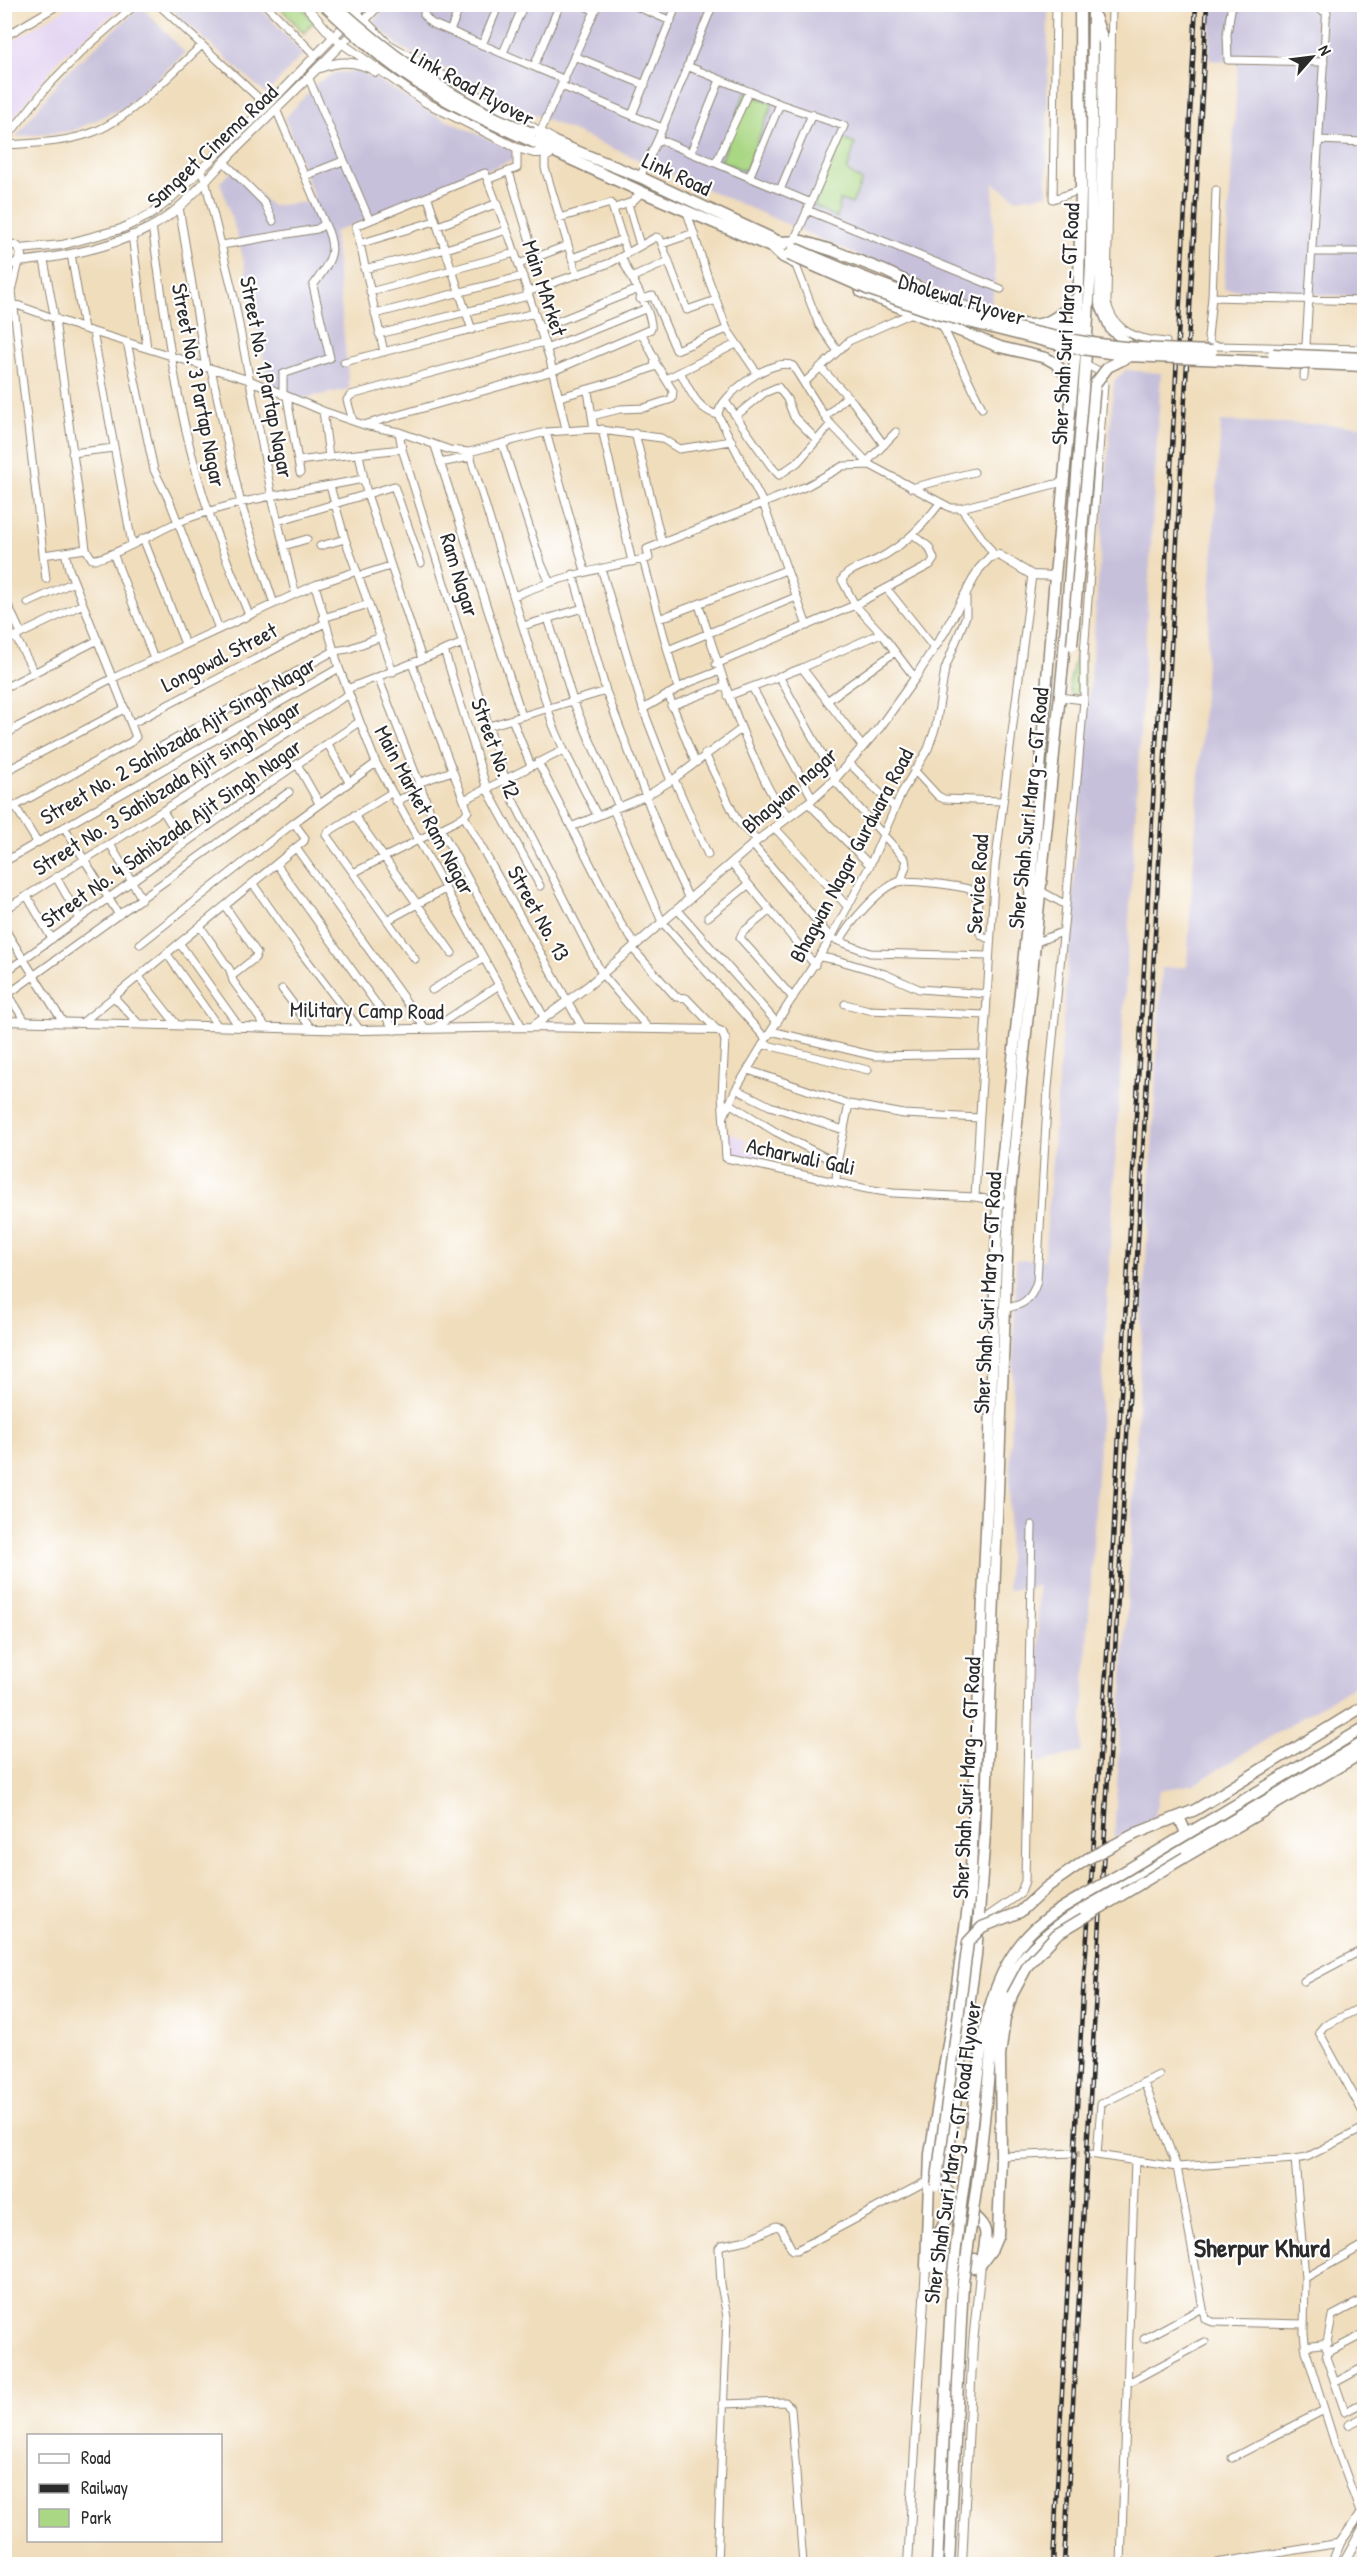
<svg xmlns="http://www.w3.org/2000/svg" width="1369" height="2569" font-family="'Patrick Hand',sans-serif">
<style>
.built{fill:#e3d3f2}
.industrial{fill:#c6c0da}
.green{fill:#aad784;stroke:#6a8158;stroke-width:1.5}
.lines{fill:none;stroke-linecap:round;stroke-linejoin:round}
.minor-tunnel{stroke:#c9b99f;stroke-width:7;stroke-dasharray:7 3.5;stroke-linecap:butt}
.minor-casing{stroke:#8e8474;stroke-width:9}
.tertiary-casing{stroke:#8e8474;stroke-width:10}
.primary-casing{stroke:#8e8474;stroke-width:13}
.trunk-casing{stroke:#8e8474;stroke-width:13}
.minor{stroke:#fff;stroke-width:7}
.tertiary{stroke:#fff;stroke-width:8}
.primary{stroke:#fff;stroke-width:10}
.trunk{stroke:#fff;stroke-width:10}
.rail-casing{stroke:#2b2b2b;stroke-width:4.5}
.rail{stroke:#fff;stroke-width:2;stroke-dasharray:7;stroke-linecap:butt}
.primary-bridge-casing{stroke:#8e8474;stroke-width:13;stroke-linecap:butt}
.trunk-bridge-casing{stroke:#8e8474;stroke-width:13;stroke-linecap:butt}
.primary-bridge{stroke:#fff;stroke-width:10}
.trunk-bridge{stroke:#fff;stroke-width:10}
.labels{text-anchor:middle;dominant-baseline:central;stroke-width:4.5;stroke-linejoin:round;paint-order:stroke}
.street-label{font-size:22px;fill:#2b2b2b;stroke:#fff}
.quarter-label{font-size:26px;font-weight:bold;fill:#2b2b2b;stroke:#fff}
</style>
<rect width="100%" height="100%" fill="#fff"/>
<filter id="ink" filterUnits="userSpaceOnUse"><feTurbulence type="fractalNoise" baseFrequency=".0167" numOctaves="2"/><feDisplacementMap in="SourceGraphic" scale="12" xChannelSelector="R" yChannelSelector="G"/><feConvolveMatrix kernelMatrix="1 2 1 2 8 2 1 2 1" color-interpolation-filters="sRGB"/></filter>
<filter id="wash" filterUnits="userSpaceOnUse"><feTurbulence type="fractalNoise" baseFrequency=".008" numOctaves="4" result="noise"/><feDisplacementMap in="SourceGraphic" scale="24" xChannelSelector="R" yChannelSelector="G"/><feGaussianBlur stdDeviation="1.35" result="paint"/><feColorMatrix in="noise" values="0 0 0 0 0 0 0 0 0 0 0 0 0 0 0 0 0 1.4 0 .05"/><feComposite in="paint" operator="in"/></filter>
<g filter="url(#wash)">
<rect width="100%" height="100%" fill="#f0ddbc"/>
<!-- built -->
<path class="built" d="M72,5h51l-64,54 -54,70v-84z
M728,1132l19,8 -3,9 20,3 -2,10 -34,-8z"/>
<!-- industrial -->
<path class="industrial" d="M387,4l661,1 -1,189 -30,5 -24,-16 2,101 -6,28 -467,-203 -122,-62 -27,-25z
M167,5h91l45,49 -37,40z
M1212,5h152v292l-140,-8 14,-226 -29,-3z
M141,6l44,47 -60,54 -53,24 -56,6 46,-60z
M358,71l20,9 51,32 83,38 2,9 -180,73 15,157 -49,10 -31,-15 -29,-139 -20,-63 15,-13 36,37 44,-5 -30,-83 32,-35 17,-10z
M1126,370l35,3 -80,1379 -43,11v-177l-31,4 9,-330h28l70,-879z
M1221,421l143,5v1253l-169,105 -36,6 -4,27 -41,23 48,-872 25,-1z"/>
<!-- green -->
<path class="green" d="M278,5h22l14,16 -10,12z
M745,93l28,10 -28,68 -24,-10z
M843,139l12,5 -8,27 15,10 -10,23 -12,-4 -3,18 -23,-12z
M1082,628l2,62 -4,6 -10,-3 -1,-9z"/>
</g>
<g filter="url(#ink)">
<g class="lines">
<!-- minor-tunnel -->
<path class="minor-tunnel" d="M1073,2153l17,1"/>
<defs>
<path id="minor" d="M158,4l109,102
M265,4l51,52
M425,4l-1,11 7,8 134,57
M582,4l13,7
M631,4l40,17
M1056,4l-3,195 28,-9
M1112,4l-5,298c6,30 31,38 59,40
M1232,4l-5,30 1,26 96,2
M1311,4l16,9
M450,31l11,-27
M4,37l56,-33
M482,45l17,-41
M503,53l21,-49
M574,56l71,29
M534,66l26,-62
M687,66l93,38 64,22 -50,115
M309,79l60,140
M562,86l100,42
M632,115l45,-111
M541,130l57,-126
M658,139l153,64
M1319,140l45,2
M4,141l43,-54 34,-35 55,-48
M4,145c30,-2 59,-2 87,-12 37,-13 81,-60 111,-88
M691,152l29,-72
M553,153l-8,5v10l32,107
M224,162l40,40 9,19
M716,163l33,-72
M200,170l5,10 28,113 39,204 23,95
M509,172l20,66
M305,176l38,-15
M640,177l18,-38 55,-135
M749,178l31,-74
M489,179l28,-11v-20
M780,190l32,-76
M428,198l44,132
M628,204l12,41
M179,207l27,161
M615,208l17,-6 10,-10
M807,210l194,79
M687,212l21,66 19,51 30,44
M559,218l52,-15 16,50
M152,226c12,83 22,167 45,248 13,48 33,94 52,141
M438,226l60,-23
M132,235l15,113
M359,244l76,-23
M662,244l32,-11
M222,245l95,-16 8,-5 -49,-115
M1312,252h52
M71,254l13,75
M572,258l51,-19
M44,260l11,60 29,214 2,15 6,10c14,2 68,-29 84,-36 60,-24 125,-32 188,-44
M19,262l-7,29 34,288
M795,263l24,62 18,25
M519,264l49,-19
M364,269l82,-20 61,-19
M631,278l38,-17
M370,292l145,-39
M527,292l83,-29 46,-26 4,2 2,5 25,66 29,-10
M1212,297l4,-107
M640,299l13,-3 23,54 51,-21
M1364,301l-152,-4 -4,40 3,8 4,1 149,3
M14,304l70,25 165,51 74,31 41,14 35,7 51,18 19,2 77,-20 48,-3 67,9 18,11 53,-8
M375,314l148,-38
M942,325l40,83
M539,329l97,-39
M93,332l39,212
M379,334l149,-38
M127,342l27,128 16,32 49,127
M546,349l99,-40
M384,352l-28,-126 129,-53 26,68 39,119 16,69
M344,362l190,-49
M820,367l33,35 31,43
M211,369l30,135 33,100
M680,372c10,18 17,38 38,43
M1304,377l23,-373
M666,379l70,-35
M805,382l44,-41 63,-28
M588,391l6,38
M283,395v-21l47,-16 -17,-72c17,-25 26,-33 12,-62
M287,397l13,76
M560,397l60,-17 34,-13 1,-8 -13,-25
M725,401l46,65 8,9 19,-13 33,-38
M323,411l6,46 73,-8
M737,415l27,-22 14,-6 9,12 7,18 23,23
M592,416l28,-7 24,-1 28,-9 1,-8 -18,-29
M825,417l22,-21
M353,421l-6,-21 4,-5 193,-53
M367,424l186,-53 98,-42c3,-14 -23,-57 -30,-72
M602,429l30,133
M399,432l3,17 108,345 92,180 46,54
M546,432l39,139
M635,433l27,110
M502,443l39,120 8,18
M435,446l87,270
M469,452l84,273 11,25 33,65
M72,453l42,-5
M359,454l8,40 55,165
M298,461l31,-4
M867,462l29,-30
M440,463l30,-6
M330,486l15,53 48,133
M911,488l63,-16
M961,508l33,47
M278,521l116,-35 27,77
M143,538l42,106
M284,546l23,-7
M320,546l25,-7
M113,553l41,106
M43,555l43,-6
M643,559l35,129
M601,568l42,141 28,72
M4,574l2,27 15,32
M573,574l33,117 61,161 22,47
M359,576l31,-10
M315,585l42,-14
M887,589l47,59
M514,596c44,-19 88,-28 135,-38l-2,-9 160,-63 36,-20 27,-1
M28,603l46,-21
M699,605c18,54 33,106 57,157 9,19 17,40 34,54
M323,618l46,-14
M548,618l25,83 46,106
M659,619l127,-49
M523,626l60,-18
M807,626l-44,-123 -45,-88c0,-18 56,-60 75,-49l34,54 43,45 81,43h10l102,-26
M15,636l19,36
M4,642l79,-38
M444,650l43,139 53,97
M668,650l128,-53
M716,664l139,-59 75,-40 4,-6 -5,-12 -15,-12
M802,668l60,78
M779,676l56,102
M378,677l52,134
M915,678l-34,-45 -26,-28 -13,-25c5,-11 25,-15 36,-21 26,-14 44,-32 62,-56
M752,687l61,112
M4,688l94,-48
M347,689l116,-46
M668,694l27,68
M728,696l74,-28 79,-35
M1084,700v-46l20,-270 -5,-13 -14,-7
M827,701l68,-49
M671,706l53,-20
M643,709l45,-26 31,-12
M512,719l19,47
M131,724l194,-101
M489,726l117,-35
M4,736l15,-10 92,-47 204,-94 24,83 37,95 146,264
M328,744l21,38
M157,749l177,-98 14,-2 33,-12
M705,754l31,64 7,9 15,13
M538,762l83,162 15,21
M849,763l46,45
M297,764l22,39
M914,770l24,26 6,3 58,2
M4,772l120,-63
M674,779l34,76
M834,780l71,79 1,7 -5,15
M418,783l34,-12
M391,793l-63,39 -2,3 89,124
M464,800l100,-50
M395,801l26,-10
M808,803l62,62
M15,806l22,36
M613,809l49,113 104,117
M163,811l21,34
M4,812l127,-70 5,-5 -67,-168 -4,-17
M354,815l98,138
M464,816l118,211
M64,827l55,88
M571,827l75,-31 28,-17 67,-50
M774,827l74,80
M440,828l104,189
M110,844l32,55
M753,845l78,93 39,15 119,3
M296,848l129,180
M4,862l335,-194
M732,864l83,101
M277,865l118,165
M353,873l103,-52 8,-5 4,-5 -56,-147
M56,877l24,42
M253,884l47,67 60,79
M1039,890l27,15 18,-205 -25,-3
M27,896l25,43
M225,906l32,47 -2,5 -23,18
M677,909l100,114
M4,910l345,-216
M769,911l-26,21 -3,6 53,60
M708,917l40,-32
M388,920l57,-31
M200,926l30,44 3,11 32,45
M4,928l59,94
M840,941c9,-18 39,-52 58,-59 11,-3 62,4 74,8 15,13 -7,44 18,49
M1034,943l28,-11
M140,944l155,-122 81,-59
M180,944l58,81
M632,948l44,49 10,1 31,32
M167,954l50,71
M820,957l17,3 48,14 34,15 68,5
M4,973l258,-185 97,-66
M139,977l38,48
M282,989l29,39
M432,990l52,-32
M8,994l17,27
M4,997l285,-205
M114,997l24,26
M845,1004l24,6 116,5
M83,1022l221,-181 1,-3 -11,-15
M434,1028l65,-43
M771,1031l104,25 108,-2
M725,1039l-3,56 4,63 141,31 26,4 82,4 27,5
M763,1044l105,26
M748,1070l101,34 55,10 75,4
M736,1089l34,17 74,24
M729,1103l47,29 61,31
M724,1116l12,-27 30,-50 65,-101 39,-73 32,-73 26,-43 8,-23 9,-57 21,-53v-21
M836,1183l1,-20 12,-59
M975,1197l20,-331 37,-291
M1005,1308c18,-2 27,-9 32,-27l11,-193 18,-183
M978,1923l42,-29 5,-13 7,-356
M1304,1981l60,-32
M1364,2006l-40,20 -5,6 45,82
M1144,2082l33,85
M1364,2128l-57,29 -12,2 10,119 -1,55 2,18 29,93 29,79
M1090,2154l87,13
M1097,2155l4,-51 58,-29
M1001,2156l72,-3
M1295,2159l-118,8 28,152 8,3 91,2
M1305,2278l59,-33
M1364,2299l-32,17 -6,32 5,3 33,-17
M1144,2339l58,-31
M1305,2346l23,-3
M1328,2350l-2,7 19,55 19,-10
M1336,2382l28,-15
M1128,2383l77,-41
M722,2404l63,-2 6,6 12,156
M1348,2425l16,-8
M1232,2458l92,-48
M717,2564l10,-247 -6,-32 -2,-37 3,-3 25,-5 29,-14 5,2 11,22h5l130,-69
M1121,2564l14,-404
M1210,2564l130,-21"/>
<path id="tertiary" d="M304,4l29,33 92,65 92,46 17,5h19
M348,4l40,40 165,95
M320,68c20,-8 38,-8 56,4
M4,246l6,-2 7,2 5,9 -6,9 -12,-1
M20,249l42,-4 59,-16 29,-14 18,-14 99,-95 98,-102
M19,262c45,-5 92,-14 132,-35 32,-17 58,-51 84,-77 49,-48 98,-96 145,-146
M4,276l5,-11
M4,1021l356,9 172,-3 185,3 5,2 3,7
M532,1027l56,-41 170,-146 55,-41 21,-19 46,-53 35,-49 30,-47 34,-62 11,-12 9,-2 33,20 23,1
M908,2564l18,-298
M962,2564l11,-221 8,-79
M1332,2564l8,-21 24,-34
M1343,2564l21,-38"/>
<path id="primary" d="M1095,17l9,26 -4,260 11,26 21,18
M532,133l108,44 144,67
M533,142l109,50 138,59
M779,242l23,-1 32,10 51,20 58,28 45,16
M773,248l10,9 14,7
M861,292l139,55 46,11 9,5 17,19
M1008,321c34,10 48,0 70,-24
M1043,326l41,6
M1137,1833l58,-23 169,-104
M1185,1857l179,-105
M1012,1995l-7,23 -5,38 1,100 -3,79 -6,14 -11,15 -7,4 -48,-2 4,-112 23,-141 17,-121 19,-429 9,-262 32,-304 25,-321 23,-251 3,-135 -1,-186
M957,2205l-11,15 -18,34 46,5 7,5
M982,2261c1,-9 5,-21 3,-30 -2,-14 -32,-25 -41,-46l32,-230 9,-122 24,-630 54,-539 22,-295 6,-103 2,-262"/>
<path id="trunk" d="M1179,1817l7,16
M1115,1877l249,-149
M1116,1890l248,-148
M962,2197c5,-33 9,-66 13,-100 7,-54 11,-111 47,-155 17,-21 39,-34 62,-47
M975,2197c5,-34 8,-69 12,-104 4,-40 6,-84 26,-120 16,-28 43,-48 70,-64
M937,2564l15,-283
M949,2564l14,-282"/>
</defs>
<!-- minor casing -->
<use href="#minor" class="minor-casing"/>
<!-- tertiary casing -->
<use href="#tertiary" class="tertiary-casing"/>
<!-- primary casing -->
<use href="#primary" class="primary-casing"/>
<!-- trunk casing -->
<use href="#trunk" class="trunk-casing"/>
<!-- minor -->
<use href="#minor" class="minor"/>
<!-- tertiary -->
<use href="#tertiary" class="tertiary"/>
<!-- primary -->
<use href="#primary" class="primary"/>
<!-- trunk -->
<use href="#trunk" class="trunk"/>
<defs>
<path id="rail" d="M1053,2564l30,-571 23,-320 90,-1669
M1064,2564l143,-2560"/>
</defs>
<!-- rail casing -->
<use href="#rail" class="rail-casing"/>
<!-- rail -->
<use href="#rail" class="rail"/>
<defs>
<path id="primary-bridge" d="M323,4c26,24 51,49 80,69 40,29 85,49 130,69
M334,4c49,45 100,83 160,113 12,6 25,10 38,16
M794,248c100,44 204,83 313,97 35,5 71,4 105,6
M789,255l78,34 74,26 127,32 62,9 234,10
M1273,354l91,4
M1072,645l23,-261 13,-17 22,-11
M1012,1995l16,-30 29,-31 128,-77
M936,2186l32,-244 14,-15 38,-15 27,-25 40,-28 50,-26"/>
<path id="trunk-bridge" d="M1084,1895l31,-18
M1083,1909l33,-19
M952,2281l10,-84
M963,2282l12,-85"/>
</defs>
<!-- primary-bridge casing -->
<use href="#primary-bridge" class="primary-bridge-casing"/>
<!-- trunk-bridge casing -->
<use href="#trunk-bridge" class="trunk-bridge-casing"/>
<!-- primary-bridge -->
<use href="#primary-bridge" class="primary-bridge"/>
<!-- trunk-bridge -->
<use href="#trunk-bridge" class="trunk-bridge"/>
</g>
</g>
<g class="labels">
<!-- street labels -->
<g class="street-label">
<text transform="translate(473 87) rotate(29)">Link Road Flyover</text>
<text transform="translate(212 146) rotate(-43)">Sangeet Cinema Road</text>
<text transform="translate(677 174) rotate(25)">Link Road</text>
<text transform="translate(545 288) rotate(72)">Main MArket</text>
<text transform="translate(962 299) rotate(17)">Dholewal Flyover</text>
<text transform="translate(1065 324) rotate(-87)">Sher Shah Suri Marg - GT Road</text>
<text transform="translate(267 377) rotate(79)">Street No. 1,Partap Nagar</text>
<text transform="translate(199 385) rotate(79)">Street No. 3 Partap Nagar</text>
<text transform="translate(460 575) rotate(73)">Ram Nagar</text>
<text transform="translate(219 657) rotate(-27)">Longowal Street</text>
<text transform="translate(178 740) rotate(-30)">Street No. 2 Sahibzada Ajit Singh Nagar</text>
<text transform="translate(496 748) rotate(70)">Street No. 12</text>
<text transform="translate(167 787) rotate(-32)">Street No. 3 Sahibzada Ajit singh Nagar</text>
<text transform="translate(789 790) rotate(-41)">Bhagwan nagar</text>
<text transform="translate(1028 808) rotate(-84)">Sher Shah Suri Marg - GT Road</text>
<text transform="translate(425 810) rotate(62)">Main Market Ram Nagar</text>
<text transform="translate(171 833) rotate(-35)">Street No. 4 Sahibzada Ajit Singh Nagar</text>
<text transform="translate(851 855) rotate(-62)">Bhagwan Nagar Gurdwara Road</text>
<text transform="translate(977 884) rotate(-86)">Service Road</text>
<text transform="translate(539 913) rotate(61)">Street No. 13</text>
<text transform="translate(367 1010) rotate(1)">Military Camp Road</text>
<text transform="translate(801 1156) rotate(12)">Acharwali Gali</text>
<text transform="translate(987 1293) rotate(-87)">Sher Shah Suri Marg - GT Road</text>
<text transform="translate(966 1778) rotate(-87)">Sher Shah Suri Marg - GT Road</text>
<text transform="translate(952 2152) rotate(-82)">Sher Shah Suri Marg - GT Road Flyover</text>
</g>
<!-- quarter labels -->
<g class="quarter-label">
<text x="1262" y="2247">Sherpur Khurd</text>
</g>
</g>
<!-- margin -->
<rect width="1369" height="2569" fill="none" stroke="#fff" stroke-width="24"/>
<!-- legend -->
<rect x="27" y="2434" width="195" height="108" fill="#ffffff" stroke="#aaaaaa" stroke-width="1.5"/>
<rect x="39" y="2454" width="30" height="9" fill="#ffffff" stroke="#aaaaaa" stroke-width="1.5"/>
<text x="81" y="2464" font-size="18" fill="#2b2b2b">Road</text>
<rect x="39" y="2484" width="30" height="9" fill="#2b2b2b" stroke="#aaaaaa" stroke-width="1.5"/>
<text x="81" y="2494" font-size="18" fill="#2b2b2b">Railway</text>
<rect x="39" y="2509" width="30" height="18" fill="#aad784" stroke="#aaaaaa" stroke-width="1.5"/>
<text x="81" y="2524" font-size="18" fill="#2b2b2b">Park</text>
<!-- north arrow -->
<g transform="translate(1312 57) rotate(62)" stroke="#ffffff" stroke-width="4.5" paint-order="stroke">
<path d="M0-4.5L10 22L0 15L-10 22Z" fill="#2b2b2b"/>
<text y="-9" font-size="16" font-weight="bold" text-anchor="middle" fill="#2b2b2b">N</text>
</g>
</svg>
